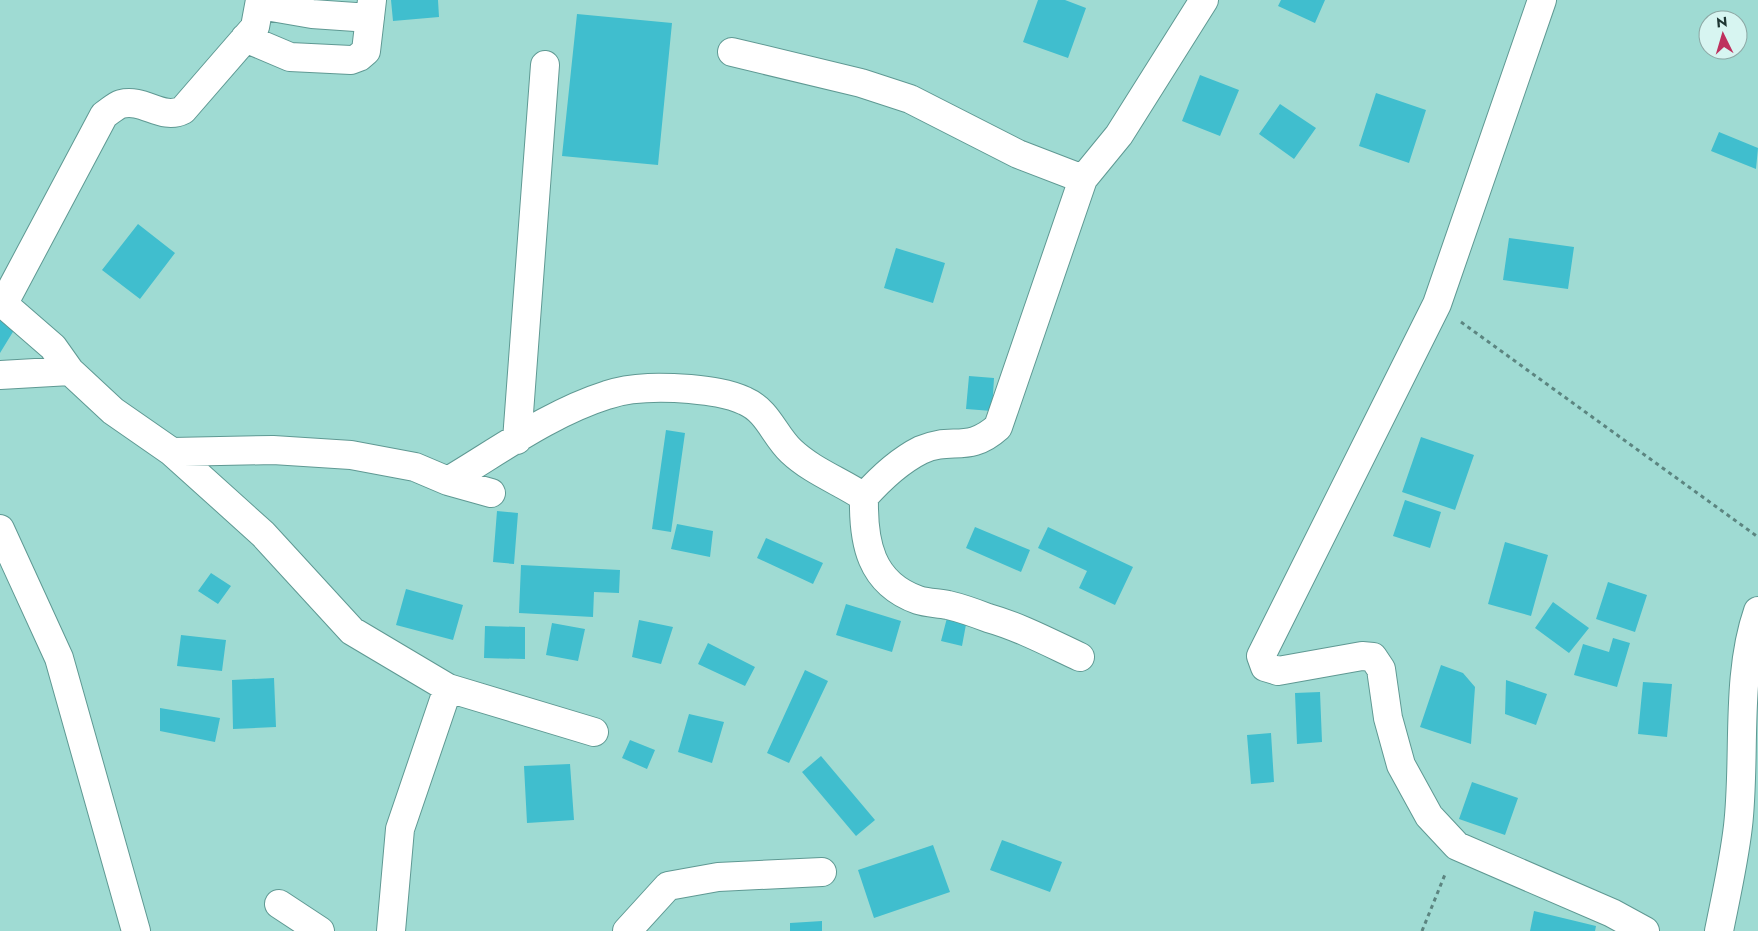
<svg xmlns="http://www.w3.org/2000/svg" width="1758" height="931" font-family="Jost,sans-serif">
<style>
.building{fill:#40bece}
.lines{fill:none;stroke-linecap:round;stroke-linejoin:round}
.minor-casing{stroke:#5f9993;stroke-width:30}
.path{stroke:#5c8580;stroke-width:3;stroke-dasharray:4 4;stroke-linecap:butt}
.minor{stroke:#fff;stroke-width:28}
</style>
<rect width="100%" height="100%" fill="#9fdbd3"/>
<!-- building -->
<path class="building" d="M391,0h47l1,17 -46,4z
M1038,0h27l21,8 -18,50 -45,-16z
M1281,0h44l-10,23 -37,-17z
M577,14l95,9 -14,142 -96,-9z
M1200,75l39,15 -19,46 -38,-15z
M1376,93l50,17 -17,53 -50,-17z
M1280,104l36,24 -22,31 -35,-25z
M1719,132l39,16 -2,21 -45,-18z
M138,224l37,29 -35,46 -38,-29z
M1509,238l65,9 -6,42 -65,-9z
M896,248l49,15 -12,40 -49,-15z
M0,312l19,10 -19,31z
M969,376l25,2 -2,33 -26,-2z
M666,430l19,3 -14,99 -19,-3z
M1421,437l53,18 -19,55 -53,-18z
M1405,500l36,12 -11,36 -37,-12z
M497,511l21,2 -4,51 -21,-2z
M677,524l36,7 -3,26 -39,-8z
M975,527l55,23 -9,22 -55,-24z
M1048,527l85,40 -18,38 -36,-17 8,-17 -49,-23z
M766,538l57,25 -10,21 -56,-26z
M1505,542l43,13 -17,61 -43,-12z
M521,565l99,5 -1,23 -25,-1 -1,25 -74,-4z
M211,573l20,13 -13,18 -20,-13z
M1608,582l39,13 -12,37 -39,-13z
M406,589l57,16 -10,35 -57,-15z
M1553,602l36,26 -20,25 -34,-25z
M846,604l55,17 -9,31 -56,-17z
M948,614l19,5 -5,27 -21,-5z
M639,620l34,7 -12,37 -29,-7z
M552,623l33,6 -7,32 -32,-6z
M485,626l40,1v32l-41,-1z
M181,635l45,5 -4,31 -45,-5z
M1613,638l17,5 -13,44 -43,-12 9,-31 26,8z
M708,643l47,24 -10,19 -47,-22z
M1441,665l22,8 12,14 -4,57 -51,-17z
M805,670l23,11 -39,82 -22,-10z
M274,678l2,49 -43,2 -1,-49z
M1506,680l41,14 -11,31 -31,-11z
M1643,682l29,2 -5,53 -29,-3z
M1320,692l2,50 -25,2 -2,-51z
M160,708l60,10 -5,24 -55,-11z
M689,714l35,8 -12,41 -34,-11z
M1271,733l3,49 -23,2 -4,-49z
M630,740l25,10 -8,19 -25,-11z
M821,756l54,64 -19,16 -54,-64z
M570,764l4,56 -47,3 -3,-57z
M1472,782l46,16 -13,37 -46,-16z
M1002,840l60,22 -12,30 -60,-22z
M933,845l17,47 -76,26 -16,-48z
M1534,911l62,15 -1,5h-65z
M822,921v10h-32v-8z"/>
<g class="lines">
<defs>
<path id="minor" d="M1542,0l-105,304 -176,352 4,11 13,4 84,-15 11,1 8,12 7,49 13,47 28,51 28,30 155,67 33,18
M260,5l52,9 58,4
M245,38l45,19 61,3 8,-3 7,-6 6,-51
M732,52l129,31 49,16 108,55 65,25
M0,301l53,46 17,24 43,40 59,41 91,82 89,97 96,57 146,44
M4,303l100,-188c5,-3 11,-9 17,-11 23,-6 41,17 62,6l72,-83 5,-27
M0,375l70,-4
M517,440l28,-375
M172,452l101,-2 78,5 64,12 33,14 43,12
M448,481c52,-31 102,-68 159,-86 26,-9 57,-8 83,-6 19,2 38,4 55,12 23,10 29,34 46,50 21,20 49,30 73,46
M0,529l59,129 77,273
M1080,657c-30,-14 -60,-30 -92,-39 -13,-5 -27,-10 -40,-13 -10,-2 -21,-2 -30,-5 -48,-17 -55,-58 -54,-103 16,-18 35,-36 57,-47 31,-14 47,4 77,-23l85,-248 36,-44 85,-135
M279,904l41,27
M391,931l9,-102 48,-141
M627,931l41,-45 50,-9 104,-5
M1719,931c7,-35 15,-70 19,-105 8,-69 -3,-149 20,-215"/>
</defs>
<!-- minor casing -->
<use href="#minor" class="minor-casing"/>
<!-- path -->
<path class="path" d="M1461,322l297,215
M1422,931l24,-59"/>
<!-- minor -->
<use href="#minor" class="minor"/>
</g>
<!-- north arrow -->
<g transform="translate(1723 35) rotate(355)"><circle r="24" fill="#d7f5f1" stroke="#8da8a5"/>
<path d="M0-4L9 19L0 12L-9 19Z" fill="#be305d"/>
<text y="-8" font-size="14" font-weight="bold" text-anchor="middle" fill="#1d3532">N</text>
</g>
</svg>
